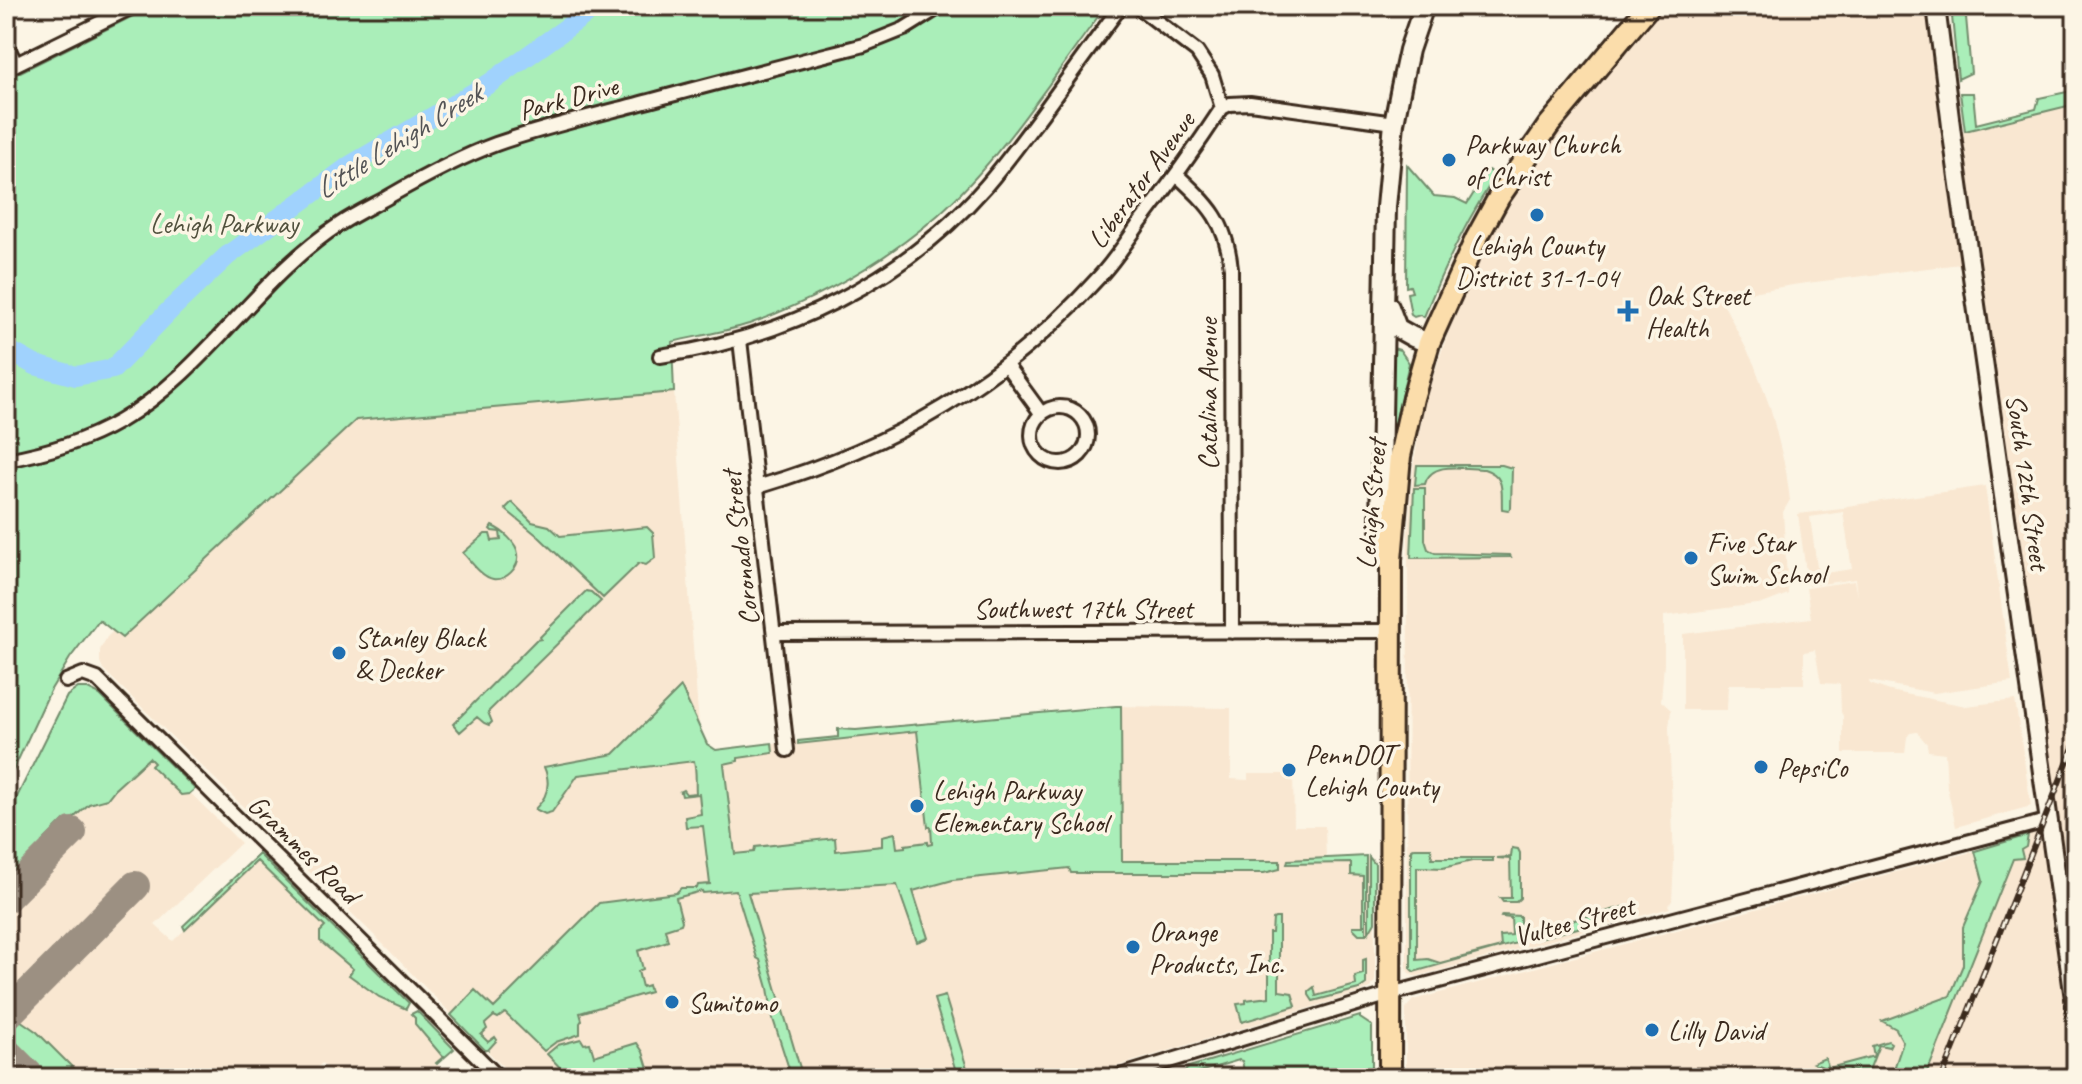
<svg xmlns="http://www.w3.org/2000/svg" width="2082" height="1084" font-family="Caveat,sans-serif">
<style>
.built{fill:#f9e7d1;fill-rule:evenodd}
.green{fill:#aaeeb9;stroke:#728c6c;stroke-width:2}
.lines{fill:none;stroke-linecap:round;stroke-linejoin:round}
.river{stroke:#a0d2fd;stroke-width:20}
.taxiway{stroke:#9c9082;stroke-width:30}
.minor-casing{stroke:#3b2a1e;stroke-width:18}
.tertiary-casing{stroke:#3b2a1e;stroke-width:22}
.secondary-casing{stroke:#3b2a1e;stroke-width:24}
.primary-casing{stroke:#3b2a1e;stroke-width:26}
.minor{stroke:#fcf5e5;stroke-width:12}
.tertiary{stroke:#fcf5e5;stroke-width:16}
.secondary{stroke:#fcf5e5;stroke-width:18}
.primary{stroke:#fbddab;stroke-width:20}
.rail-casing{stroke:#3b2a1e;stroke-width:6}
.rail{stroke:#fcf5e5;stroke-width:3;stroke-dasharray:9;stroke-linecap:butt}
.poi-dot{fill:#1f6fb2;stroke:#fcf5e5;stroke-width:3}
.labels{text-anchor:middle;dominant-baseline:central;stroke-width:7;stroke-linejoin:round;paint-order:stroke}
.street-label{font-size:28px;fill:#3b2a1e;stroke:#fcf5e5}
.poi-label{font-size:28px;fill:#3b2a1e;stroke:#fcf5e5;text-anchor:start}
.park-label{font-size:28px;fill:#51513d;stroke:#fcf5e5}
.water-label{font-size:30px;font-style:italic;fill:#545456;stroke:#fcf5e5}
</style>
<rect width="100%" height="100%" fill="#fcf5e5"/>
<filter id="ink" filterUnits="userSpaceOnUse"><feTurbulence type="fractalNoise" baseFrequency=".0125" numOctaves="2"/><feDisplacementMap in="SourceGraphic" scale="16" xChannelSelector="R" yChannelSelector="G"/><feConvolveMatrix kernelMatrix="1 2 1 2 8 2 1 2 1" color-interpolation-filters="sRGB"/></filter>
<g filter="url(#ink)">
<!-- built -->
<path class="built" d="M1663,6h263l5,48 29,210 -161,20 -77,13 1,6 31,61 17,46 15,61 4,29 -7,12 5,82 -23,9 -101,13v47l-3,38 10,9 -2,18 5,133 -2,40 -4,4 2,3 -252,68h-4l-6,-4 -1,-5 1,-433 6,-73 11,-61 37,-108 27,-56 45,-74z
M2076,104v578l-5,10 5,8v232l-2,1 -113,-801z
M674,392l26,348 7,11 409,-45 115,2v71l17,1v-6h45l1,52h31l1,33 40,-3 8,5 1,96v24l-5,7 -8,4 -284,86h-564l-137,-140 -274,-269 -3,-7v-12l7,-13 6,-6 9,7 234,-218z
M1985,486l27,196 -78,11 -65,-12 1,3 20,7 76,15 49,-6 16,106 -75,21 -9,-40 -2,-34 -17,-2 -1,-7 -10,-12 -7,1 -3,4 -2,16h-62v-37l-2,-4 -1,-28 -19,-1 -6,-33 -11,2v32h-76l-1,26h-44v-76l128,-16 -5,-30 48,-7 3,15 -2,-17 -47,7 -10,-72 44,-5 5,-3zM1843,512l9,57 -34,5 -8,-57z
M149,752l92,91 -86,82 18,16 84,-81 68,67 -5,5v9l34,28 -5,6 30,22 22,8 10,9 4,4v6l28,33 -7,6 11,11 -4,4h-106l-15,-15 -16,15h-300v-226z
M2038,832l6,22 32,224h-151l88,-219 10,-1 -2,-8 5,-3 2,-12z
M1975,851l8,30 -20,46v39l-13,30 -67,25 13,8 7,13 -12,36h-485v-70l7,-8z"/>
<!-- green -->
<path class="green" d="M153,6h953c-52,69 -104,152 -168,209 -55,48 -120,84 -189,109 -25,8 -52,12 -77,18l2,50 -318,28 -234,218 -23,-18 -29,38 -20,33 -44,95v-707z
M1951,6h14l6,67 -13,6z
M2076,90v14l-111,27 -5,-38h13l3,31 60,-15 3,-11z
M1407,165l27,31 21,2 12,6 21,-34 6,3v5c-28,44 -51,90 -70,139l-4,-2 -6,2 -3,-2 -4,-22 5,-1 -2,-6 -4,1z
M1393,348l7,2 9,13 -17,75 -1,-1z
M1417,465h85l10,3 -1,40 -3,2 -6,-1c-1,-18 4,-33 -18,-40 -19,0 -53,-9 -59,15l-10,1z
M1414,488h11v52l3,9 7,4 75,2 1,2 -100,1z
M512,502l20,20 17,4 11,10 87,-9 6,6 2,25 -9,7 -7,-2 -36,35 -64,-61 -34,-28z
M492,526c10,4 25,17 26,28 2,13 -12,27 -25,25 -12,-2 -22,-18 -30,-26l22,-19h5l2,7 9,-1 -1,-8 -8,-1 -2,-2z
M586,591l5,1 10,9 -113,111 4,10 -3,3 -5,-2 -7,-6 -17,15 -7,-8 83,-84 5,-1 -1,-2z
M681,687l26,57 9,6 56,-7 1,10 -35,5v3l-14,3 11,90 19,-2 1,-5 80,-9 1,13 46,-5v-10l13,-3 2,15 8,-1v-2l23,-3v3l4,-1 -1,-17h-3l-11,-96 -119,13v-3l40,-4v-8l18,1 260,-24h5l1,155h158v8l-16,4h-193l-2,-5 -116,12 -40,11 15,47 -11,4 -20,-57 -149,8 55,185h-11l-19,-59 -5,-31 -8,-28 -3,-2 -21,-68 -33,3 -1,-2 -26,7 6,23 -1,3 -16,5 3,12 -30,10 5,18 -5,2 4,16 6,-2 2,7 -70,21 2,7 -2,3v11l-24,8 -12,9 -39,-38 -7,5 -4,-2 -9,8 2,5 -6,6 7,7 7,-5 2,3 -9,10h-3l-34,-35 24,-25 19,18 105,-105 77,-10 5,-5h16l1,-3 12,-1 -7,-58 -17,1 -1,-10 16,-3 -2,-20 -17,2 -1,-4h-2l4,-2 3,4 10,-1c-1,-12 1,-19 -2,-32l-116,14 -26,37 -7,2 -10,-5c13,-12 16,-26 9,-42l70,-13z
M78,688h8l14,7 95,94 -6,5 -8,1 -30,-29 3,-3 -5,-5 -34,31 -8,10 -18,5 -21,19 -4,-3 -22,22 3,4 -39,39v-66l61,-123z
M2028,835l-2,12 -5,3 2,8 -10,1 -88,219h-34l12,-36 -7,-13 -14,-8 68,-25 13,-31v-38l20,-46 -8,-30z
M1414,848h17l1,10h61v3h-21l-29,7 -26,-1v93l11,-1 12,4 61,-16 -1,-11 12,-1 -1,-17 -10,-1 1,-2 18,1v26l-106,30 -3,-3v-120z
M1512,848l6,1 2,4v45l-4,4h-13l-3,-4h11l-1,-39 -13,-1 14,-1z
M259,854l150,149 -3,6 -27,-12 -30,-22 4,-6 -33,-28v-9l5,-5 -68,-66 -72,69 -2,-4z
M1366,856v78h-7l-6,-6v-2h10v-50l-12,-1v-12l-64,1 1,-4z
M1369,857l6,7v58l-6,10z
M1631,905l1,9 -93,24c-2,-4 1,-8 5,-10z
M1275,918h4v73l13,2 4,13 -54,16 -5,-18 9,-1v-3l23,-3v-64h3l1,-14z
M1366,959v25l-7,5 -46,12 -4,-6v-4l5,-4 2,9 40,-11 -1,-9 8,-2v-14z
M945,996l25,82h-12l-24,-79z
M417,1011l37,38 -17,15 -1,-1 7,-6 -28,-33v-6l-4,-4z
M1360,1016v2l12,8v52h-70l-15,-5h-39l-4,-2 -2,-10 -3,-1 -53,16 -1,-5 4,-4z
M17,1018l20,14 46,46h-40c-14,-14 -43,-39 -26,-60z
M581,1039l3,5 6,-1 4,13 43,-13 6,9 8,26h-81l-23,-24 11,-9z
M1888,1041l3,2 -2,4 -10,-2 -13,33h-4l1,-4 -13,-5 -4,8 -33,-14 12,-5 4,10 45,-12 -2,-10z"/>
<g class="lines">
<!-- river -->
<path class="river" d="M6,349l29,16 41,11 37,-7 58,-60 56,-53 124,-91 139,-82 107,-77"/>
<!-- taxiway -->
<path class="taxiway" d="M6,898l66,-66
M6,1016l129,-130
M6,1052l26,26"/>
<defs>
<path id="minor" d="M1137,6l60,46 15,23 10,33
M6,44l10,20
M6,69l128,-63
M1177,175c33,31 49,46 54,93l1,364
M740,340l47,410
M660,356c125,-18 242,-74 326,-170 20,-23 38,-48 56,-72 26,-36 52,-72 79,-108
M1006,365l35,48
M1032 435a28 28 0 1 1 56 0a28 28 0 1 1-56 0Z
M6,460c40,-7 78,-18 114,-39 86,-50 137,-143 220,-197 15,-10 32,-18 48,-27 35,-20 70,-39 108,-53 51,-18 105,-30 157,-44 70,-19 141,-37 211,-55l40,-16 37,-23
M757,487c138,-41 246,-103 343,-211 14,-15 25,-32 37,-49 30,-39 58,-78 85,-119l8,-4 20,-1 144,20
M774,633l617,-2
M66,681l17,-7 14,5 402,399
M1113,1078l277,-84 660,-174"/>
<path id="tertiary" d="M1936,6l17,136 123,871"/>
<path id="secondary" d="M1389,307l8,21 16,9 16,6
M1391,560l-9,-25 -2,-11 6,-317 8,-84 7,-36 8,-37 15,-44"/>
<path id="primary" d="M1390,1078l1,-518 9,-104 13,-58 16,-55 47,-104 23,-42 50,-72 100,-119"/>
</defs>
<!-- minor casing -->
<use href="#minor" class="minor-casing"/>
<!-- tertiary casing -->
<use href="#tertiary" class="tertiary-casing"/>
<!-- secondary casing -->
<use href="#secondary" class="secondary-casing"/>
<!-- primary casing -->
<use href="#primary" class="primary-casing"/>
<!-- minor -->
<use href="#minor" class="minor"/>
<!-- tertiary -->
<use href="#tertiary" class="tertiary"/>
<!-- secondary -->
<use href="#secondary" class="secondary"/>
<!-- primary -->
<use href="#primary" class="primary"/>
<defs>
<path id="rail" d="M1942,1078l134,-338"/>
</defs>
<!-- rail casing -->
<use href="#rail" class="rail-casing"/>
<!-- rail -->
<use href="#rail" class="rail"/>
</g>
</g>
<!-- markers -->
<g class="poi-dot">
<circle cx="1449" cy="160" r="8"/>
<circle cx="1537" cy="215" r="8"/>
<path d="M1624 299h8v8h8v8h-8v8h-8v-8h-8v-8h8z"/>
<circle cx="1691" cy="558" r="8"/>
<circle cx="339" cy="653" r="8"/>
<circle cx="1761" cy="767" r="8"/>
<circle cx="1289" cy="770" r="8"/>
<circle cx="917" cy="806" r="8"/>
<circle cx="1133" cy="947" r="8"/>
<circle cx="672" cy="1002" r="8"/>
<circle cx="1652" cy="1030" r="8"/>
</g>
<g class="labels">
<!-- street labels -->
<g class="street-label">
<text transform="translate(568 98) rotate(-15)">Park Drive</text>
<text transform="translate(1141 180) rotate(-54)">Liberator Avenue</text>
<text transform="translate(1207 394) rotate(-90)">Catalina Avenue</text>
<text transform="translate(2028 482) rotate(82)">South 12th Street</text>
<text transform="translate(1371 504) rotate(-85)">Lehigh Street</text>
<text transform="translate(740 548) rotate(-97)">Coronado Street</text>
<text x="1083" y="608">Southwest 17th Street</text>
<text transform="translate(304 849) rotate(44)">Grammes Road</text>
<text transform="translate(1574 921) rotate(-15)">Vultee Street</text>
</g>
<!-- poi labels -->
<g class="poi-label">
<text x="1465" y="144">Parkway Church<tspan x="1465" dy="32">of Christ</tspan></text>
<text x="1537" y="245" text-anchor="middle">Lehigh County<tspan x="1537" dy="32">District 31-1-04</tspan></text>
<text x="1646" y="295">Oak Street<tspan x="1646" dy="32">Health</tspan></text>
<text x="1707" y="542">Five Star<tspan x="1707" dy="32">Swim School</tspan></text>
<text x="355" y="637">Stanley Black<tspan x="355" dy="32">&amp; Decker</tspan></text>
<text x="1305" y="754">PennDOT<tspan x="1305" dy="32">Lehigh County</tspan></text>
<text x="1777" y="767">PepsiCo</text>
<text x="933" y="790">Lehigh Parkway<tspan x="933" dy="32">Elementary School</tspan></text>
<text x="1149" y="931">Orange<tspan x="1149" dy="32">Products, Inc.</tspan></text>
<text x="688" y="1002">Sumitomo</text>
<text x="1668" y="1030">Lilly David</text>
</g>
<!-- park labels -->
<g class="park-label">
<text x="224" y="223">Lehigh Parkway</text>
</g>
<!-- water labels -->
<g class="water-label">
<text transform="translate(398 141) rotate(-32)">Little Lehigh Creek</text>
</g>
</g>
<!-- margin -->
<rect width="2082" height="1084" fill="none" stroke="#fcf5e5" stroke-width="32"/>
<rect x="16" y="16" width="2050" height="1052" fill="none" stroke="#3b2a1e" stroke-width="3" filter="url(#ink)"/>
</svg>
